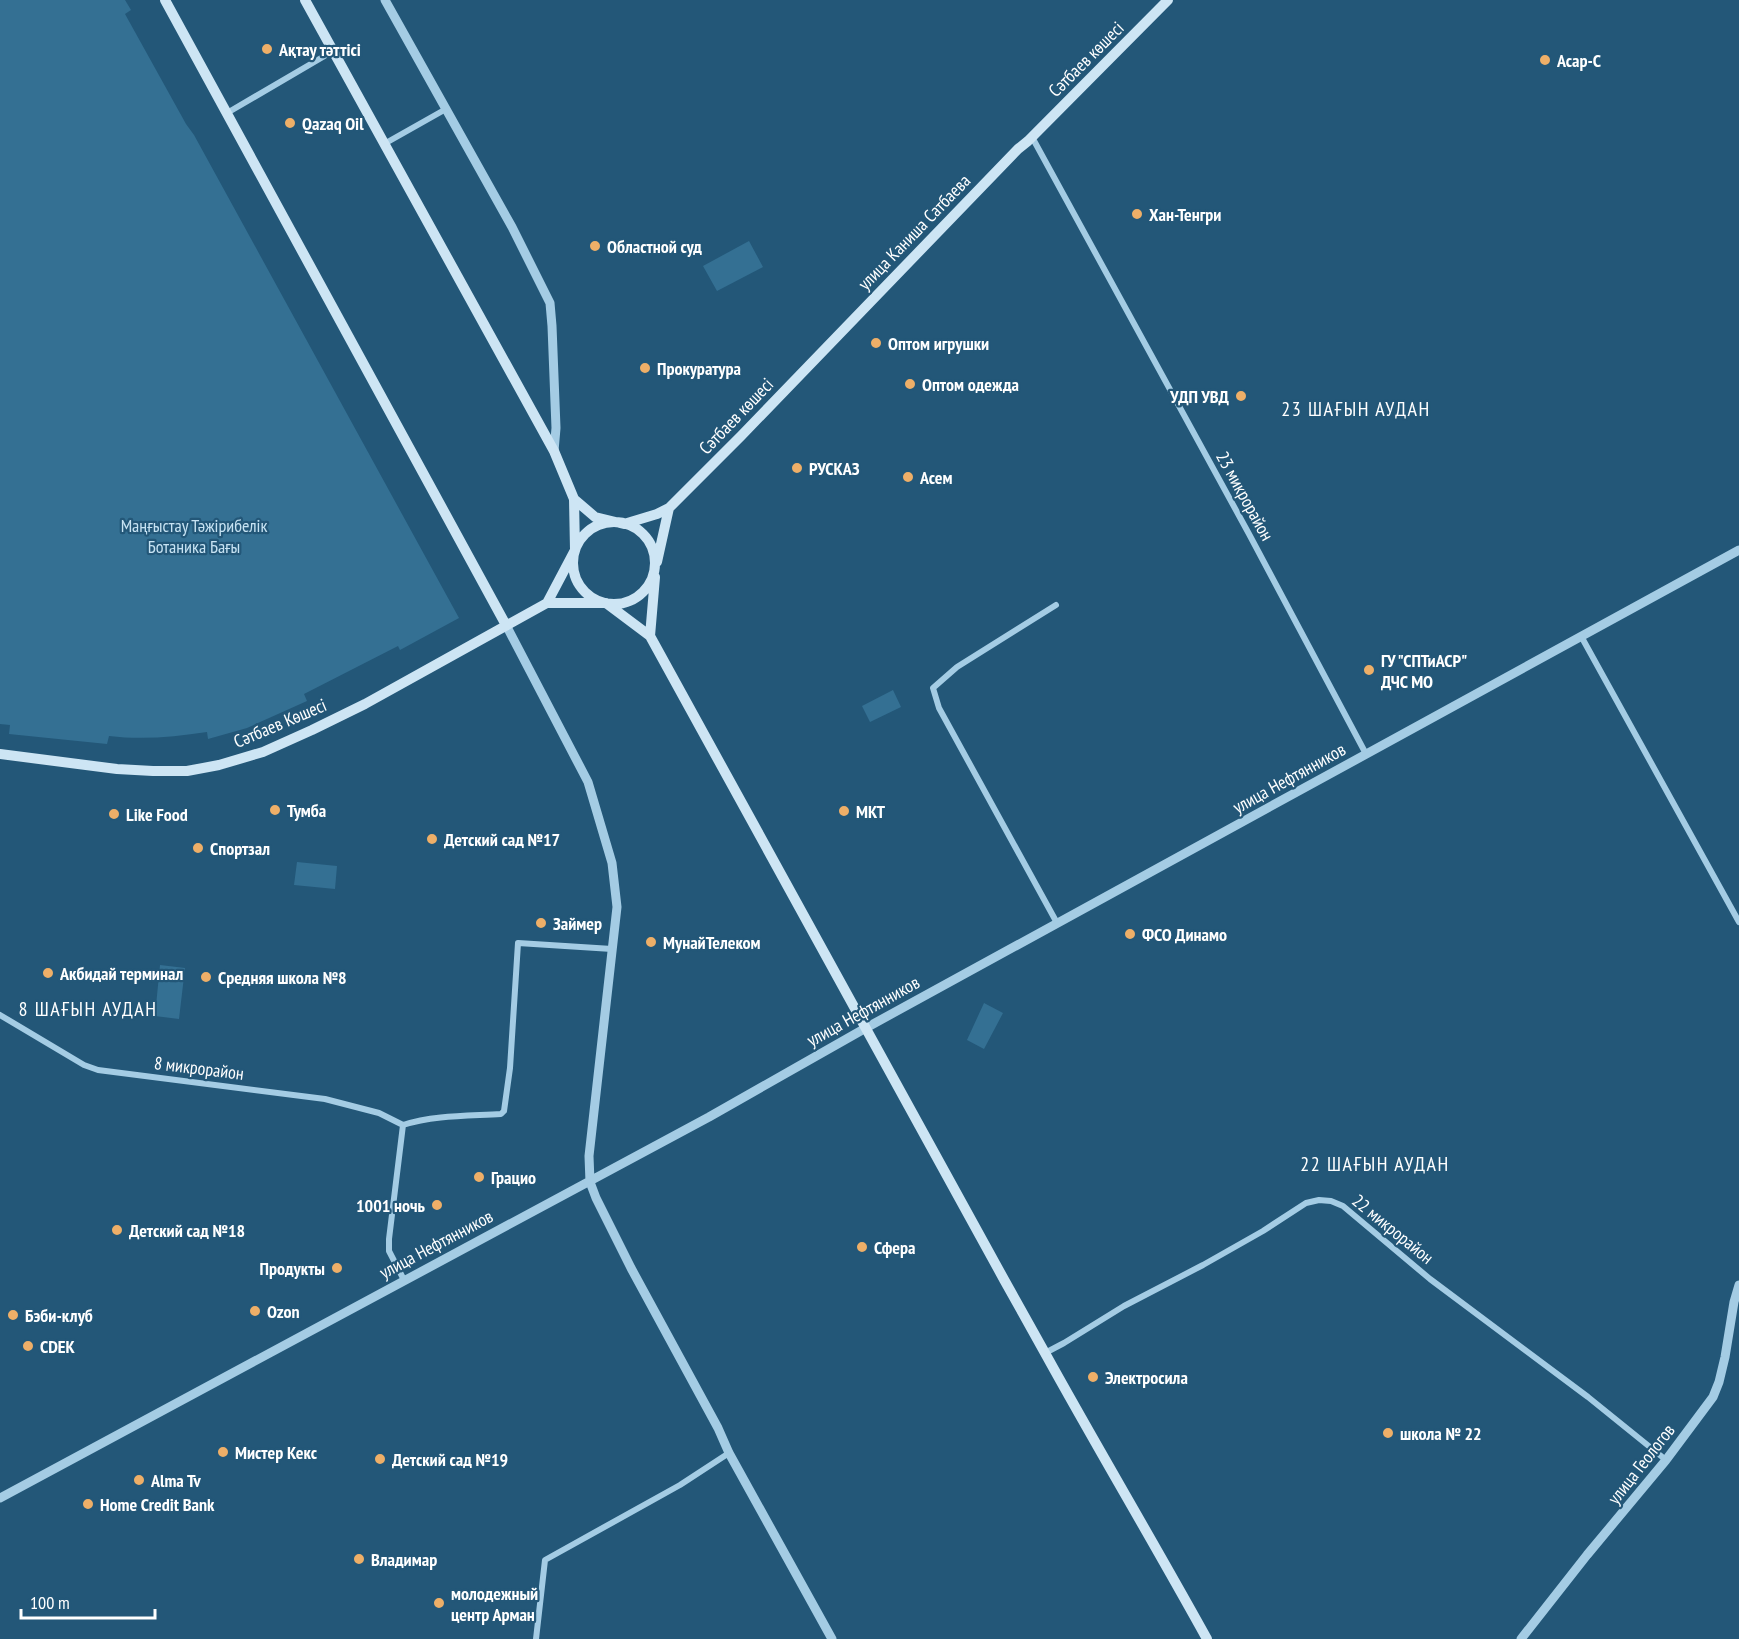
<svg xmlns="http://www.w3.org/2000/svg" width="1739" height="1639" font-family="'PT Sans Narrow',sans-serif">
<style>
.green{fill:#347093}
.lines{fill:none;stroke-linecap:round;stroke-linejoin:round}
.minor{stroke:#a4cce4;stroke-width:6}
.tertiary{stroke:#a4cce4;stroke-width:9}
.secondary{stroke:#cde5f4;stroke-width:10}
.poi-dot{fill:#eeaf68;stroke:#235778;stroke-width:2}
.labels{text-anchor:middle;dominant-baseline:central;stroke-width:4.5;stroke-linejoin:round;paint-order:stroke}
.poi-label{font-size:18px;font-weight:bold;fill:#fff;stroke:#235778;text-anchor:start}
.street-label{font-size:18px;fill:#fff;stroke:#235778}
.park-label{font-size:18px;fill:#c7e3f3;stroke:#235778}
.neighbourhood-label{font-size:20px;letter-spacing:1.5px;fill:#fff;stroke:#235778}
</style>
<rect width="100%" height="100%" fill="#235778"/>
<!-- green -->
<path class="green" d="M0,0h125l6,10 -6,4 61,110 8,11 265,483 -59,32 -2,-4 -94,48 3,7 -60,27 -39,11 -1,-7c-33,5 -65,8 -98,4l-2,8 -98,-10 1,-9 -10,-1z
M749,241l14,26 -46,24 -14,-25z
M893,690l8,17 -31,15 -8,-16z
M297,862l40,4 -2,23 -41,-4z
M160,965l25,3 -6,51 -24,-3z
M984,1003l19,10 -19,36 -17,-9z"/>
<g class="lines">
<!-- minor -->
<path class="minor" d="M227,113l106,-62
M1032,137l217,397 117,220
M384,144l62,-35
M1056,605l-99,62 -24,21 6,20 118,215
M1581,636l158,286
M0,1015l84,50 14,5 227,29 54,14 24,12
M404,1280l-15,-29v-12l14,-114c31,-10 66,-9 98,-11l3,-3 6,-43 8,-125 94,6
M1045,1353l19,-10 60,-37 79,-41 60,-34 43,-28 13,-3 12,1 12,5 87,73 158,118 78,63
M536,1639l9,-79 135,-75 49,-32"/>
<!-- tertiary -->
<path class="tertiary" d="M385,0l127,227 38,76 2,23 4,102 -2,23
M506,625l82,157 24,81 5,44 -28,249 1,26 6,16 35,70 87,160 11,25 103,186
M0,1498l709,-381 155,-88 875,-479
M1521,1639l66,-84 79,-95 47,-63 6,-15 6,-25 9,-55 5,-17"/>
<!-- secondary -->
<path class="secondary" d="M165,0l341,625
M305,0l249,451 20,48 1,51 -28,53
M574,499l21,18 29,7 33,-10 12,-6 72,-72 277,-287 10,-8 140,-141
M573 563a41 41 0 1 1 82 0a41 41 0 1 1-82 0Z
M657,562l12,-54
M650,636l5,-59
M0,754l117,15 36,2h34l32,-6 44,-13 49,-22 53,-26 182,-101h59l44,33c131,240 262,479 395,717 53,96 109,190 162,286"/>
</g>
<!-- markers -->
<g class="poi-dot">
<circle cx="267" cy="49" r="6"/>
<circle cx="1545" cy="60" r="6"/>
<circle cx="290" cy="123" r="6"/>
<circle cx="1137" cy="214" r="6"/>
<circle cx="595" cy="246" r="6"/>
<circle cx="876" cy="343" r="6"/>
<circle cx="645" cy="368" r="6"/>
<circle cx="910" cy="384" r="6"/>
<circle cx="1241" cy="396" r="6"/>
<circle cx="797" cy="468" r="6"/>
<circle cx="908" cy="477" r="6"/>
<circle cx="1369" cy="670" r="6"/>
<circle cx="275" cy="810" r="6"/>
<circle cx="844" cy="811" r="6"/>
<circle cx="114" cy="814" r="6"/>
<circle cx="432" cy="839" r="6"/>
<circle cx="198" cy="848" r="6"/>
<circle cx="541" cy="923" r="6"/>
<circle cx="1130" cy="934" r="6"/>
<circle cx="651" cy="942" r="6"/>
<circle cx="48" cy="973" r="6"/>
<circle cx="206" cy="977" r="6"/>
<circle cx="479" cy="1177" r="6"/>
<circle cx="437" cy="1205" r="6"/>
<circle cx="117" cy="1230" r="6"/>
<circle cx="862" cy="1247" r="6"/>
<circle cx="337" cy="1268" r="6"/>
<circle cx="255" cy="1311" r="6"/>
<circle cx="13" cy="1315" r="6"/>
<circle cx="28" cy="1346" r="6"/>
<circle cx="1093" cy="1377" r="6"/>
<circle cx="1388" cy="1433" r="6"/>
<circle cx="223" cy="1452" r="6"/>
<circle cx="380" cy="1459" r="6"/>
<circle cx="139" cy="1480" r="6"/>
<circle cx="88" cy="1504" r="6"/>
<circle cx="359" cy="1559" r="6"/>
<circle cx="439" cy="1603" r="6"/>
</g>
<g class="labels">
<!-- poi labels -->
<g class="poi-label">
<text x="279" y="49">Ақтау тәттісі</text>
<text x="1557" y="60">Асар-С</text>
<text x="302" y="123">Qazaq Oil</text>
<text x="1149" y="214">Хан-Тенгри</text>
<text x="607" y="246">Областной суд</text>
<text x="888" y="343">Оптом игрушки</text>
<text x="657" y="368">Прокуратура</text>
<text x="922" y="384">Оптом одежда</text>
<text x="1229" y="396" text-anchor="end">УДП УВД</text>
<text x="809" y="468">РУСКАЗ</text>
<text x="920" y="477">Асем</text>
<text x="1381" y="660">ГУ "СПТиАСР"<tspan x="1381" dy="21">ДЧС МО</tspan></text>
<text x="287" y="810">Тумба</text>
<text x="856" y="811">МКТ</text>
<text x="126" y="814">Like Food</text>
<text x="444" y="839">Детский сад №17</text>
<text x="210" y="848">Спортзал</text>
<text x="553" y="923">Займер</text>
<text x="1142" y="934">ФСО Динамо</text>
<text x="663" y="942">МунайТелеком</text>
<text x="60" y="973">Акбидай терминал</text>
<text x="218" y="977">Средняя школа №8</text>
<text x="491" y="1177">Грацио</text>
<text x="425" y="1205" text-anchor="end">1001 ночь</text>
<text x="129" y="1230">Детский сад №18</text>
<text x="874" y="1247">Сфера</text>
<text x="325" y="1268" text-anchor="end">Продукты</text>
<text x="267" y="1311">Ozon</text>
<text x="25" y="1315">Бэби-клуб</text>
<text x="40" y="1346">CDEK</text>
<text x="1105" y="1377">Электросила</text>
<text x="1400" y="1433">школа № 22</text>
<text x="235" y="1452">Мистер Кекс</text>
<text x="392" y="1459">Детский сад №19</text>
<text x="151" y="1480">Alma Tv</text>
<text x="100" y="1504">Home Credit Bank</text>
<text x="371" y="1559">Владимар</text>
<text x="451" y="1593">молодежный<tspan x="451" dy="21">центр Арман</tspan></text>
</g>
<!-- street labels -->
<g class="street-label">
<text transform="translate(1086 59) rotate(-45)">Сәтбаев көшесі</text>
<text transform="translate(914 232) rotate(-46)">улица Каниша Сатбаева</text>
<text transform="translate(736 416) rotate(-46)">Сәтбаев көшесі</text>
<text transform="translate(1245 496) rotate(61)">23 микрорайон</text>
<text transform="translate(280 723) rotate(-23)">Сәтбаев Көшесі</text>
<text transform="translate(1289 778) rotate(-29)">улица Нефтянников</text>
<text transform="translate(863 1011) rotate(-29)">улица Нефтянников</text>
<text transform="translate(199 1068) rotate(7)">8 микрорайон</text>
<text transform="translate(1393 1229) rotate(39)">22 микрорайон</text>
<text transform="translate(436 1244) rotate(-28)">улица Нефтянников</text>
<text transform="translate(1641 1464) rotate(-52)">улица Геологов</text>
</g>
<!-- park labels -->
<g class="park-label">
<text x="194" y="525">Маңғыстау Тәжірибелік<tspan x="194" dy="21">Ботаника Бағы</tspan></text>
</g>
<!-- neighbourhood labels -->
<g class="neighbourhood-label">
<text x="1356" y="409">23 ШАҒЫН АУДАН</text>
<text x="88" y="1009">8 ШАҒЫН АУДАН</text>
<text x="1375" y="1164">22 ШАҒЫН АУДАН</text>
</g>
</g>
<!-- scale -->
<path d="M21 1609v9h134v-9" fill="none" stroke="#ffffff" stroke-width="3"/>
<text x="30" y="1609" font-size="18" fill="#ffffff" stroke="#235778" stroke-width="4.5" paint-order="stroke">100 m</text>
</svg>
